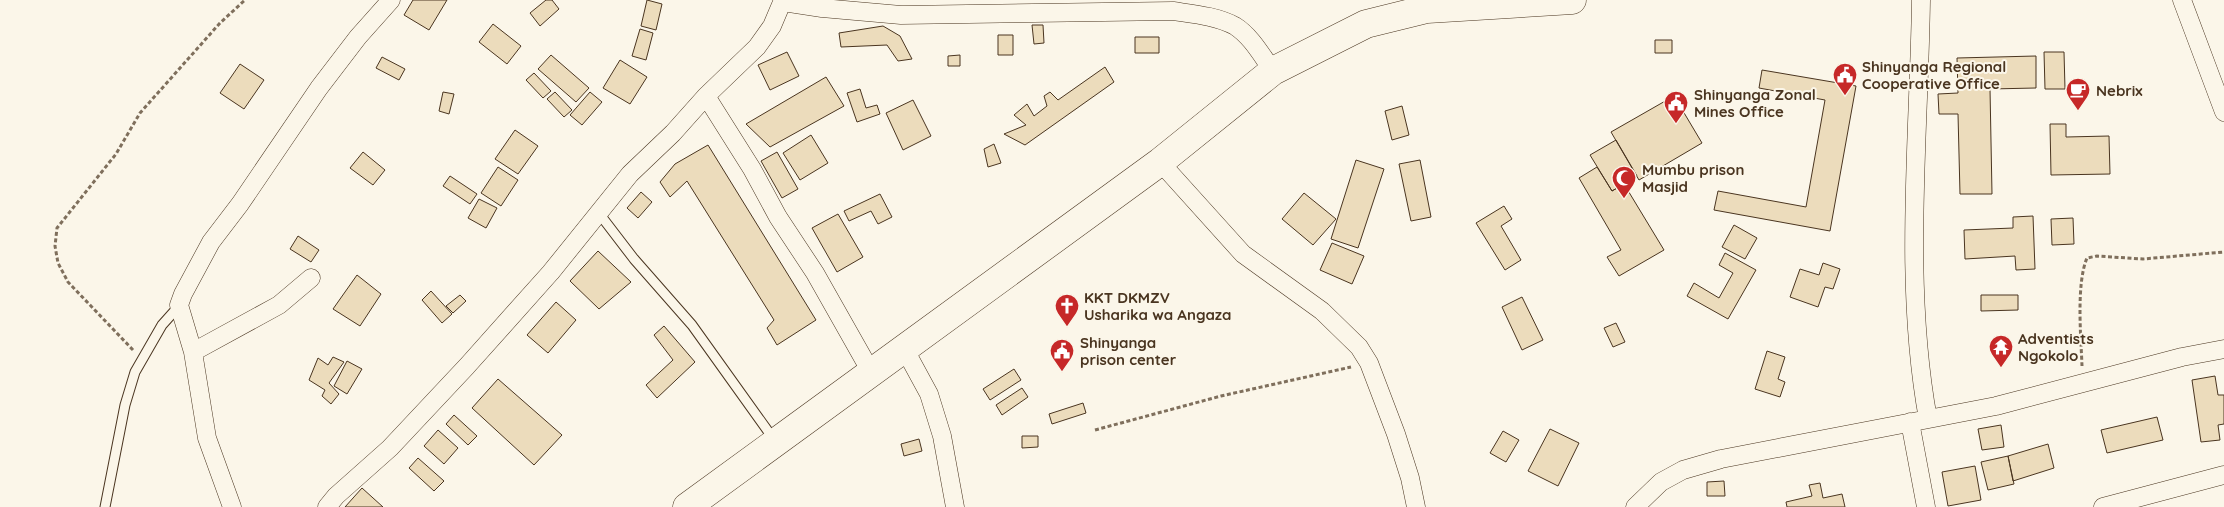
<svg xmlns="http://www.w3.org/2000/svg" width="2224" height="507" font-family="Quicksand,sans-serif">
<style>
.building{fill:#ecdcbc;stroke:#4a3520}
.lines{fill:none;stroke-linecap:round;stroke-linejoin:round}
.service-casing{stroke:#4a3520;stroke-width:11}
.minor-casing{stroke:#4a3520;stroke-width:19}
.trunk-casing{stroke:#4a3520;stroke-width:29}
.path{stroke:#7f6f5c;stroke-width:3;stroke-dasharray:4 2.5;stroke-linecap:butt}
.service{stroke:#fbf6e9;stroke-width:9}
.minor{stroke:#fbf6e9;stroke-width:18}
.trunk{stroke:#fbf6e9;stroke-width:28}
.labels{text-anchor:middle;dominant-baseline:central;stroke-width:4;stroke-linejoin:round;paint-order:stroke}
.poi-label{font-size:15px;font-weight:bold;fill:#4a3520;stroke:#fbf6e9;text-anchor:start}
</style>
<rect width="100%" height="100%" fill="#fbf6e9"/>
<!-- building -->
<path class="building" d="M413,0h34l-18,30 -25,-15z
M546,0h6l7,9 -19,17 -10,-13z
M647,0l15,4 -6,26 -15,-4z
M493,24l28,22 -14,18 -28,-22z
M1032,25h11l1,18 -10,1z
M883,26l17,10 12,23 -14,2 -11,-16 -46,2 -2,-14z
M640,29l13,4 -7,27 -14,-4z
M998,35h15v20h-15z
M1135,37h24v16h-24z
M1655,40h17v13h-17z
M787,52l12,24 -29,14 -12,-25z
M2044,52h20l1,37h-20z
M551,55l38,33 -13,14 -38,-33z
M960,55v11h-12v-10z
M2036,56v32l-46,1 2,105h-32l-2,-80h-19l-1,-20 20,-1 -1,-35z
M382,57l23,12 -6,11 -23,-12z
M620,60l27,17 -17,27 -27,-16z
M240,64l24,16 -20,29 -24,-16z
M1105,67l9,15 -89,63 -21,-11 22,-9 -12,-10 13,-11 7,12 13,-10 -3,-10 6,-4 8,8z
M1762,70l94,16 -26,145 -116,-21 4,-19 88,16 19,-107 -66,-12z
M534,73l17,18 -8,7 -17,-18z
M826,77l18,29 -74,41 -24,-23z
M860,89l6,19 11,-3 3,9 -23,8 -10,-29z
M443,92l11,2 -5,20 -10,-3z
M555,92l17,18 -8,7 -17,-18z
M590,92l12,10 -20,23 -12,-10z
M1674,96l28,47 -63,37 -28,-48z
M913,100l18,36 -28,14 -17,-37z
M1402,106l7,29 -17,5 -7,-29z
M2050,124h16v13l43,-1 1,38 -59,1z
M515,130l23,16 -20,28 -23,-15z
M811,135l17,28 -28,17 -17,-27z
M1616,140l21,36 -25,15 -22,-36z
M994,144l7,19 -13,4 -4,-18z
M708,145l108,175 -39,25 -10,-17 7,-8 -87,-139 -17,16 -10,-15 15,-18z
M363,152l22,18 -12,15 -23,-17z
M777,152l21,37 -16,9 -21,-37z
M1356,160l28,9 -26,79 -27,-9z
M1420,160l11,57 -20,4 -12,-57z
M498,167l20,13 -17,26 -20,-13z
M1597,167l15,24 12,-7 40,66 -45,26 -12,-19 14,-7 -42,-72z
M450,176l27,18 -7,10 -27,-18z
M641,192l11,10 -14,16 -11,-10z
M1304,193l32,26 -23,26 -31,-26z
M880,194l12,23 -14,7 -7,-13 -22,10 -5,-10z
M479,199l18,9 -11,20 -18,-10z
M1504,206l8,13 -11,7 20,34 -16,10 -29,-47z
M838,214l25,43 -26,15 -25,-44z
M2033,216l2,53 -19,1 -1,-14 -50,3 -1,-29 49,-2v-11z
M2073,218l1,26 -22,1 -1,-26z
M1734,225l23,13 -12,21 -23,-12z
M298,236l21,14 -8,12 -21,-13z
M1332,243l32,13 -12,28 -32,-14z
M598,251l33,31 -32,27 -29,-28z
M1725,253l31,17 -28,49 -41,-23 7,-13 25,15 14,-25 -14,-8z
M1823,263l17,6 -7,20 -8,-2 -7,20 -28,-10 10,-28 19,6z
M357,275l24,19 -21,32 -27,-17z
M431,291l21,23 -10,9 -20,-23z
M460,295l6,6 -13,12 -7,-7z
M1981,295h37v15l-37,1z
M1522,297l21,43 -21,10 -20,-43z
M556,302l20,18 -28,33 -21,-18z
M1616,323l9,19 -12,5 -9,-19z
M664,326l31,36 -38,36 -11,-13 27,-25 -19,-25z
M1767,351l18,6 -7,22 7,3 -5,15 -25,-8z
M333,357l11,5 -15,21 10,11 -8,10 -9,-8 3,-6 -16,-10 9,-22 10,7z
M347,361l15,8 -15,25 -13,-8z
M1014,369l7,11 -31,20 -7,-11z
M2215,376l3,19h6v29l-6,1 2,15 -19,2 -9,-62z
M498,379l64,56 -28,30 -62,-57z
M1022,388l6,9 -26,18 -6,-10z
M1083,403l3,10 -34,11 -3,-10z
M454,415l23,21 -9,9 -22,-21z
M2157,417l6,23 -56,13 -6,-23z
M2001,425l3,22 -22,3 -4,-21z
M1550,429l29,14 -21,43 -30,-15z
M438,430l20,18 -14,16 -20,-18z
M1503,431l16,9 -13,22 -16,-9z
M1022,436h16v11l-16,1z
M919,439l3,12 -18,5 -3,-12z
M2048,444l6,24 -41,13 -5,-25z
M2008,456l6,28 -26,6 -7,-28z
M418,458l26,23 -10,10 -25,-23z
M1975,466l6,34 -33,6 -6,-34z
M1724,481l1,15h-18v-14z
M1820,483l3,15 19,-4 3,13h-58l-1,-5 26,-6 -3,-11z
M362,488l21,19h-38z"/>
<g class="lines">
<defs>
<path id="service" d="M598,212l36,47 58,66 83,116
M105,507l20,-102 10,-33 27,-47 17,-19"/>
<path id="minor" d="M1921,0c-2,138 -18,282 7,419
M2182,0l42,112
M783,2l39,6 79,7 272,-4c20,3 44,5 62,15 16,10 27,30 38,45
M706,96l46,73 26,48 37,56 56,99
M1160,162l83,92 79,57 37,36 10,16 27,71 14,44 6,29
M904,348l25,46 13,42 13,71
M193,352l86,-47 32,-27
M1910,422l16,85
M232,507l-25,-69 -14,-86 -14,-47 4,-11 28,-52 29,-38 79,-116 39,-51 33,-37
M327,507l9,-11 54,-48 77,-82 84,-94 79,-98 43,-41 33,-37 51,-49 15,-21 11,-26
M1635,507l26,-25 22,-12 38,-11 275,-53 186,-49 42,-8
M2103,507l121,-32"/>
<path id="trunk" d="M687,507l473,-345 113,-91 93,-47 61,-15 145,-9"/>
</defs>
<!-- service casing -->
<use href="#service" class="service-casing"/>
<!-- minor casing -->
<use href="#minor" class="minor-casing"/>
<!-- trunk casing -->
<use href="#trunk" class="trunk-casing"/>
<!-- path -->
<path class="path" d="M133,350l-65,-68 -10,-19 -3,-17 2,-18 59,-74 24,-41 80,-90 25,-23
M2082,366c-1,-29 -6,-82 5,-108l10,-2 46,3 81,-7
M1095,430l126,-34 130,-29"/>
<!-- service -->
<use href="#service" class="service"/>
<!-- minor -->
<use href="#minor" class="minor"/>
<!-- trunk -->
<use href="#trunk" class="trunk"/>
</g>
<!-- icons -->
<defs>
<symbol id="civic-pin" viewBox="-11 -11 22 30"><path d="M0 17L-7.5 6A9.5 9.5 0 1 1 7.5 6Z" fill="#c62828" stroke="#fbf6e9"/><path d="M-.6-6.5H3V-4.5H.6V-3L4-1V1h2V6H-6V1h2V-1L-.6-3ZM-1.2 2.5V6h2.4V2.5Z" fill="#fff"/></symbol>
<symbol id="cafe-pin" viewBox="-11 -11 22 30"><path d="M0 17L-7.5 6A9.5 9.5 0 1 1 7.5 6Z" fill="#c62828" stroke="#fbf6e9"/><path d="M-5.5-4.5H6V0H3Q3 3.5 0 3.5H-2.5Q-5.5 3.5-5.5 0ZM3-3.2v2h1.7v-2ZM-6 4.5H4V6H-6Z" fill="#fff"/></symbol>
<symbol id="mosque-pin" viewBox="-11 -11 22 30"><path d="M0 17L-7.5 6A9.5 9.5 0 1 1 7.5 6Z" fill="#c62828" stroke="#fbf6e9"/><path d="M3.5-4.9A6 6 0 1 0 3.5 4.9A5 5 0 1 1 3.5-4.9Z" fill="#fff"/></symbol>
<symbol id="church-pin" viewBox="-11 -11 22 30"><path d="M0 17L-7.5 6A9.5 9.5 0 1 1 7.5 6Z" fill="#c62828" stroke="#fbf6e9"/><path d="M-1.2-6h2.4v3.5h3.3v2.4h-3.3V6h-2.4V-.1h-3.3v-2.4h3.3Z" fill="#fff"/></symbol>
<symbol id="temple-pin" viewBox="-11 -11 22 30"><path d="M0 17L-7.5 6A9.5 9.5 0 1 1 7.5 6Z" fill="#c62828" stroke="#fbf6e9"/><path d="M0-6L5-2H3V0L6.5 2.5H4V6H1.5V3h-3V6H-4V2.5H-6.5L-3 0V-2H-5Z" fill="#fff"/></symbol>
</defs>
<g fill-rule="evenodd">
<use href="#civic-pin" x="1831" y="61" width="28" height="38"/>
<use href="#cafe-pin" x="2064" y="76" width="28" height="38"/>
<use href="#civic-pin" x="1662" y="89" width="28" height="38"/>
<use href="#mosque-pin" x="1610" y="164" width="28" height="38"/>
<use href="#church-pin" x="1053" y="292" width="28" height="38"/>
<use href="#temple-pin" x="1987" y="333" width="28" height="38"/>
<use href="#civic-pin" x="1048" y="337" width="28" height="38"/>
</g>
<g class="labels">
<!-- poi labels -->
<g class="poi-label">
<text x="1862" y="66">Shinyanga Regional<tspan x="1862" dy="17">Cooperative Office</tspan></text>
<text x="2096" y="90">Nebrix</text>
<text x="1694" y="94">Shinyanga Zonal<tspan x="1694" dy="17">Mines Office</tspan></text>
<text x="1642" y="169">Mumbu prison<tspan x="1642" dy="17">Masjid</tspan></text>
<text x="1084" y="297">KKT DKMZV<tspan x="1084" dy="17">Usharika wa Angaza</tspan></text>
<text x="2018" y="338">Adventists<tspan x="2018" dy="17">Ngokolo</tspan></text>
<text x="1080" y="342">Shinyanga<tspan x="1080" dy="17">prison center</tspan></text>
</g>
</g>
</svg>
